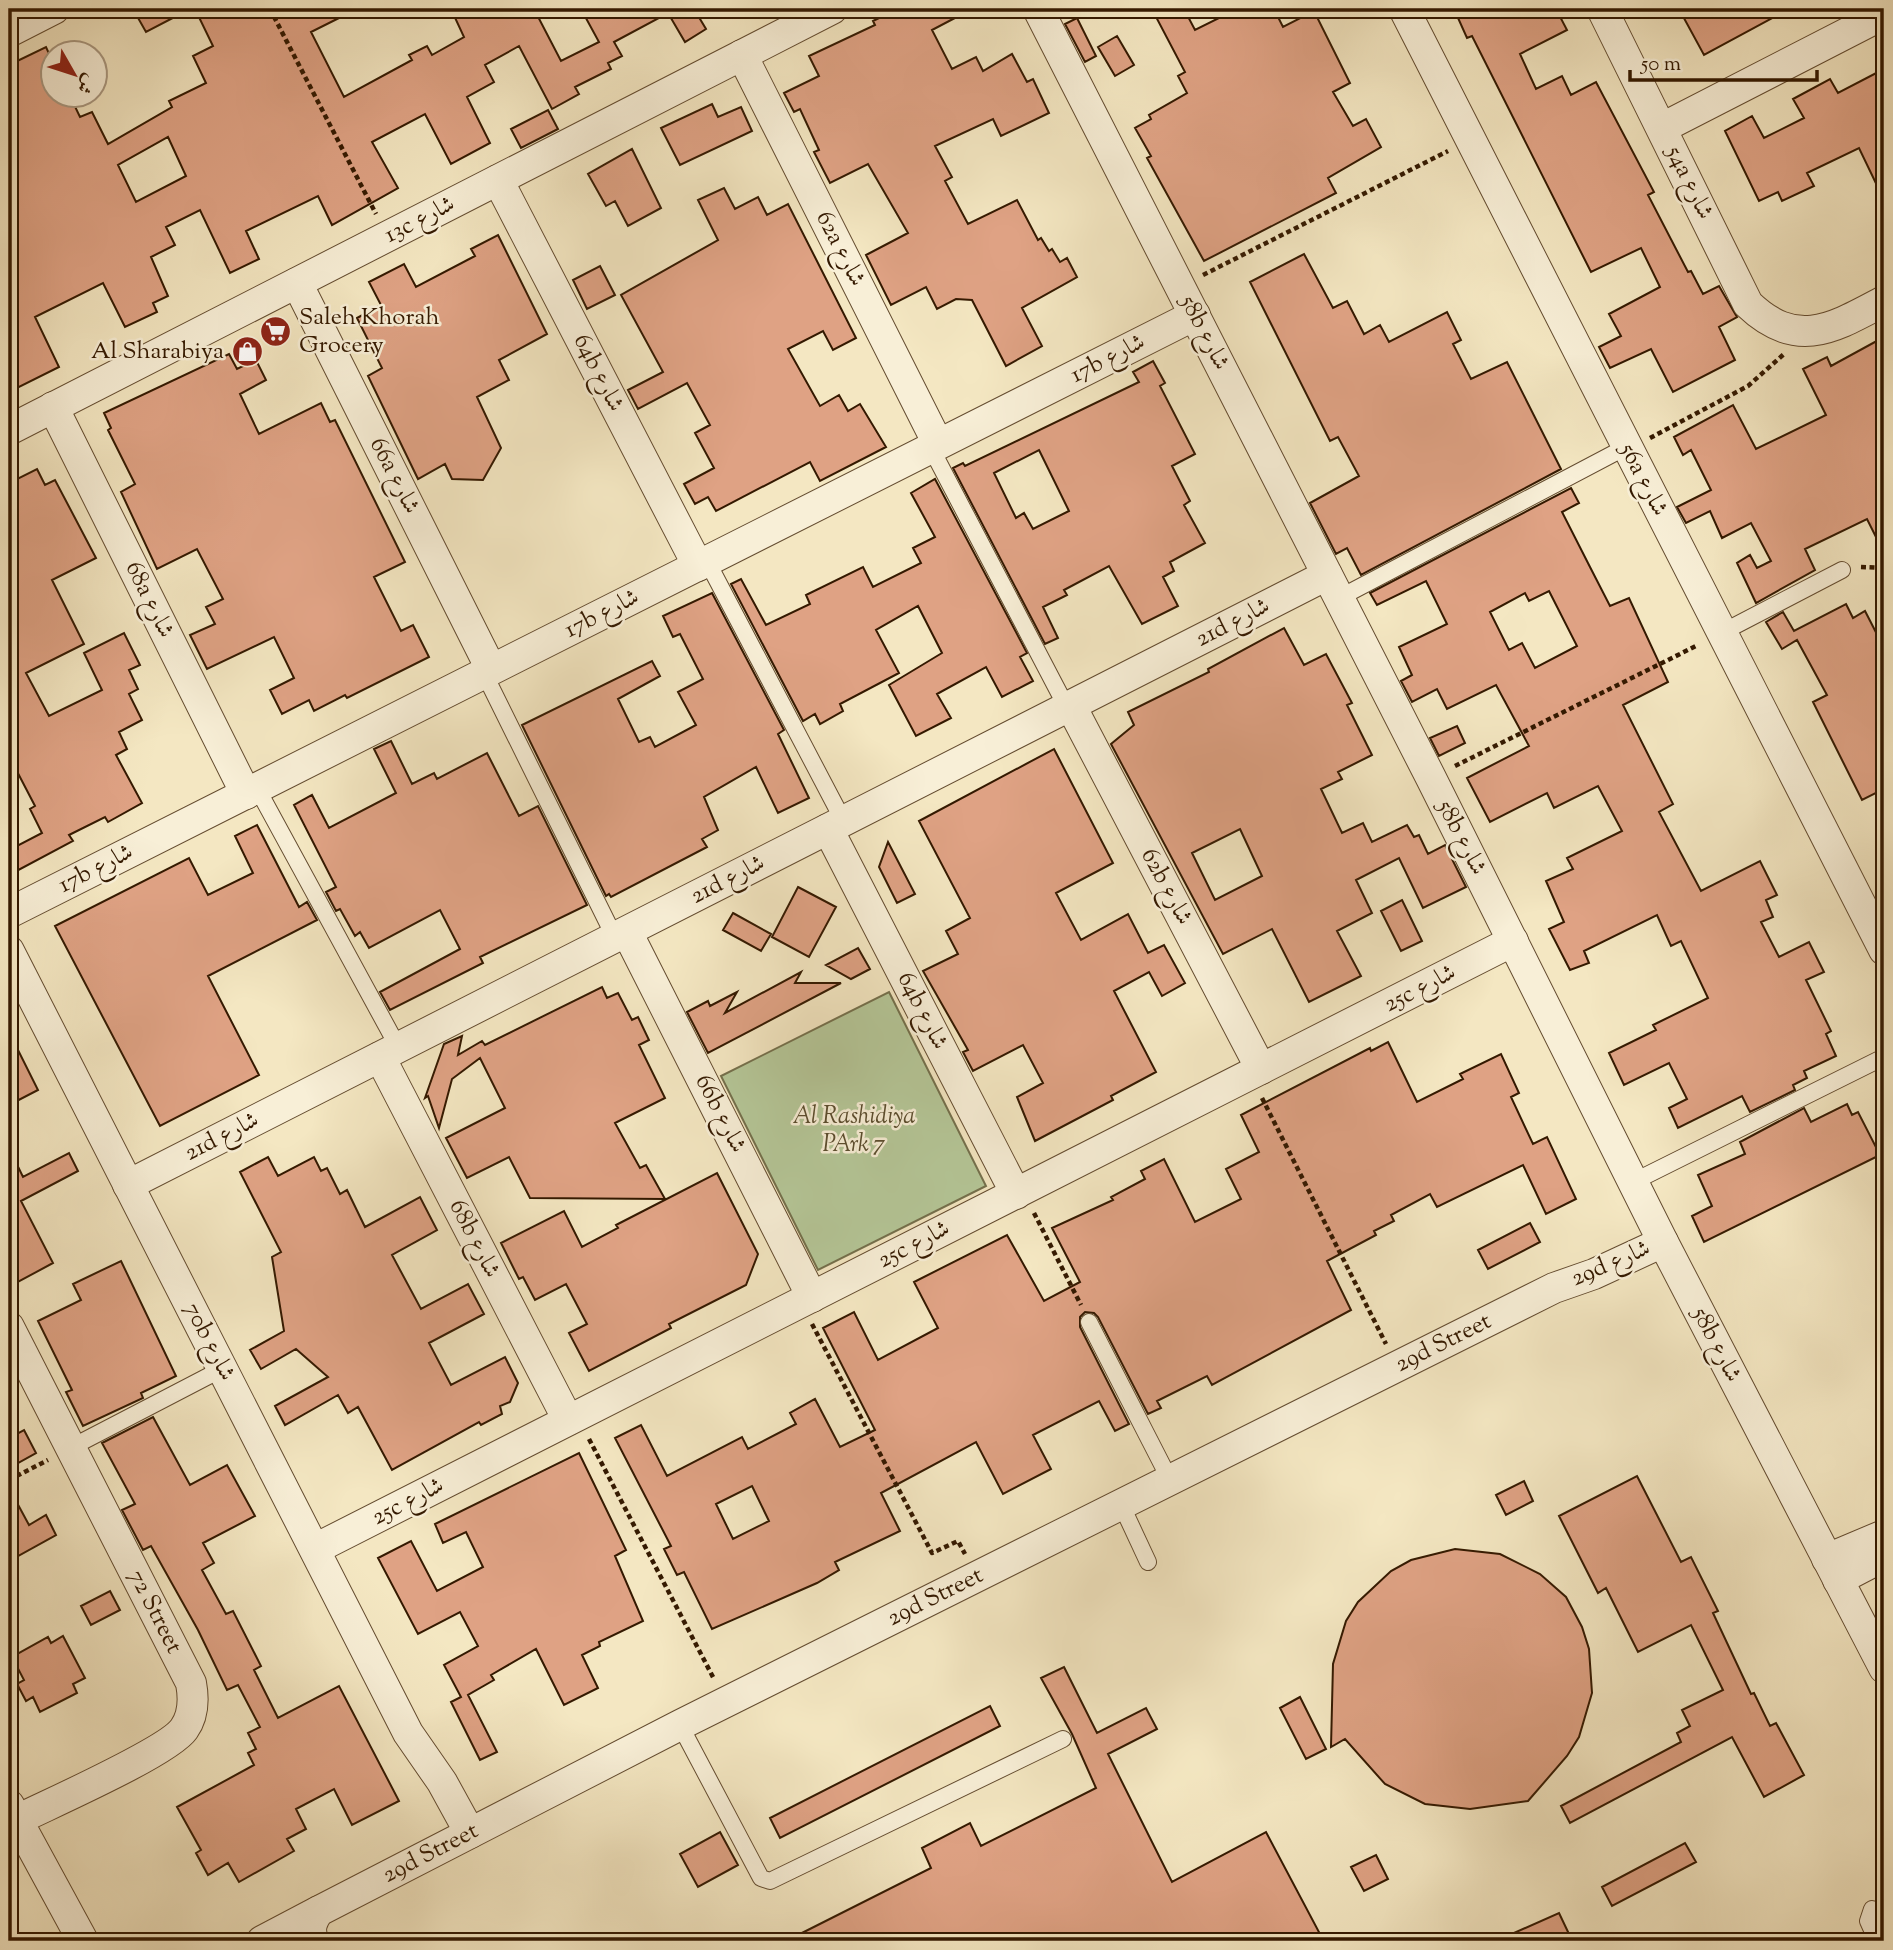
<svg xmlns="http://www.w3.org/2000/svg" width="1893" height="1950" font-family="'Sorts Mill Goudy',Amiri,serif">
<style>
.green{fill:#b5c798;stroke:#74704c;stroke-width:2}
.building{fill:#dfa284;stroke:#341900;stroke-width:2;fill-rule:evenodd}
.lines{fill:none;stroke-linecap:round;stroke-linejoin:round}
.service-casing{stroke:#644c30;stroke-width:18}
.minor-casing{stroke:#644c30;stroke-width:32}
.path{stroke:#341900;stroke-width:4.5;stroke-dasharray:5 3.5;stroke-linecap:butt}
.service{stroke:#f8efd7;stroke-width:16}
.minor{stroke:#f8efd7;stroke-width:30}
.labels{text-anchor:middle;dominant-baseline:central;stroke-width:5;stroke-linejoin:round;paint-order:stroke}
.street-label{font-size:24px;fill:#341900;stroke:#f8efd7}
.poi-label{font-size:24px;fill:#341900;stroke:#f8efd7;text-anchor:start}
.park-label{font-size:24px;font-style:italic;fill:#5b4d2e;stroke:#f8efd7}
</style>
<rect width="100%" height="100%" fill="#f4e7c2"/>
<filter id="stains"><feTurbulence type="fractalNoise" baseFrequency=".00286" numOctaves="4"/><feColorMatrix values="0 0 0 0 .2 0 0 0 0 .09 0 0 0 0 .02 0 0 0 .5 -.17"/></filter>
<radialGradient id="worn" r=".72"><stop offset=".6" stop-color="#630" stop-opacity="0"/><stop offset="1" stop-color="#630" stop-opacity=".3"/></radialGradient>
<!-- green -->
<path class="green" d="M889,992l97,194 -168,84 -97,-194z"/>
<!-- building -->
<path class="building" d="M133,9h57l-44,23z
M195,9h162l-46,23 33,65 68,-37 -3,-5 18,-9 5,9 32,-18 -13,-28h83l27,52 38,-19 -18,-33h113l12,20 -21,13 -17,-29 -54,29 8,14 -14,7 3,6 -36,18 4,7 -27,15 -33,-63 -34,19 9,17 -27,15 23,46 -39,21 -26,-50 -53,28 26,46 -66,37 -14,-29 -72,35 13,28 -29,14 -30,-63 -34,17 9,18 -24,12 17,39 -15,7 4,9 -32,15 -22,-44 -68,34 24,50 -50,25v-327l37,-18 6,13v34h17l11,23 12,-5 16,32 64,-37 -3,-6 37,-18 -13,-27 20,-10zM168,137l18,39 -50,26 -18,-37z
M897,9h75l-40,21 20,39 24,-12 7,14 29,-17 15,28 6,-3 16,34 -48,23 -8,-17 -58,27 17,31 -7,4 23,43 49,-24 21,40 3,-2 8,13 3,-2 8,13 7,-4 10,19 -55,31 20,38 -36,20 -34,-66 -16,-1 -19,10 -11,-22 -35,18 -25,-50 42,-22 -40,-69 -38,19 -16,-31 5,-2 -19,-41 -6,3 -10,-19 35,-17 -10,-20 66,-31 -2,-4z
M1167,9h17l11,21 42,-21h37l9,18 31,-16 36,72 -17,9 20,34 13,-7 15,28 -53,31 8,15 -132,68 -57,-103 4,-2 -16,-28 16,-9 -2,-4 38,-22 -9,-17 7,-4 -30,-57z
M1454,9h102l11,21 -47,24 16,35 26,-13 9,19 25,-13 58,110 -6,3 40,77 3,-1 12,23 16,-8 18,31 -18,10 16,33 -62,32 -22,-43 -41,19 -11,-21 22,-11 -12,-22 51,-27 -19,-39 -50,24 -119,-236 -5,2z
M1679,9h110l-85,46z
M1077,18l19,38 -11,6 -20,-38z
M1117,36l17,29 -19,11 -17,-29z
M1884,69v131l-25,-52 -52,25 7,13 -32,15 -4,-9 -19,9 -34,-70 27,-15 12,22 40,-20 -11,-19 37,-20 8,14z
M712,104l6,13 23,-10 11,24 -72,34 -19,-37z
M548,110l10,19 -37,19 -10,-19z
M632,149l29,59 -33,18 -13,-25 -9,5 -18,-32z
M724,188l11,21 23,-12 9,18 21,-11 68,134 -23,12 -10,-19 -35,18 32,57 19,-11 9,16 12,-7 26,43 -66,34 -10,-19 -94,49 -8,-14 -13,7 -11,-20 30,-16 -19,-35 15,-8 -23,-42 -49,26 -10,-19 35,-18 -42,-77 97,-55 -20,-40z
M498,235l49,99 -48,26 10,20 -32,17 24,51 -18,32 -31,-1 -7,-15 -27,15 -50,-103 14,-8 -25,-50 24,-13 -12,-23 35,-18 12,23 59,-31 -4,-7z
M1304,254l29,54 14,-7 17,33 16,-9 9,17 58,-30 14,28 -8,4 18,35 36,-17 54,107 -200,106 -14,-27 -11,6 -26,-51 49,-27 -21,-39 -8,4 -80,-159z
M600,266l15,29 -28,14 -14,-29z
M1884,337v216l-17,-34 -62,30 10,21 -59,33 -19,-40 13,-8 7,13 14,-7 -20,-38 -29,15 -12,-27 -24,12 -9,-16 34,-17 -20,-40 -8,5 -9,-18 59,-32 23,44 70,-34 -23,-46 24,-12 4,9z
M229,354l8,15 19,-9 10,20 -26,14 19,40 62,-31 9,19 5,-2 70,142 -31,15 27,54 12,-6 16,32 -82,41 -2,-3 -31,16 -5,-11 -27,14 -12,-24 24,-12 -20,-41 -67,32 -17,-34 25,-11 -9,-17 17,-8 -26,-50 -40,20 -36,-77 14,-8 -27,-54 3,-2 -7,-15z
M1153,361l12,22 -5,3 35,68 -23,12 18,35 -6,4 21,38 -35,19 4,9 -11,6 15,29 -36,18 -33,-58 -45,24 3,5 -24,12 15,31 -13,6 -92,-176 10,-5 2,3 174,-84 -6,-10zM1039,450l30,61 -36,18 -9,-16 -8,5 -22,-45z
M37,469l8,16 10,-5 41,78 -44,22 32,64 -58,29 23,43 53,-26 -18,-37 40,-20 16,32 -11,5 9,19 -9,5 13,26 -23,12 8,17 -11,6 26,48 -34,19 -3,-5 -36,18 4,6 -64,34v-25l33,-17 -12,-24 5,-3 -26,-50v-273z
M935,479l92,174 -7,4 13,24 -31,16 -16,-30 -49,27 14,24 -35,18 -27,-51 53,-32 -24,-47 -42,24 23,43 -59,31 3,7 -23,13 -5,-10 -12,7 -72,-137 10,-5 25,46 44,-21 -4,-9 57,-28 10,20 48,-24 -8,-15 22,-11 -24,-44z
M1571,488l8,15 -17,9 28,55 20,39 19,-8 39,84 -45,23 50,99 -14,8 42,79 59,-30 17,34 -11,5 7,17 -12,5 18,35 30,-15 15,30 -18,8 25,51 -5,3 10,22 -32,15 3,7 -14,7 2,5 -45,22 -8,-16 -64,32 -9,-20 18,-9 -18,-36 -45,22 -15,-32 47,-23 -3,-5 55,-27 -27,-57 -10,5 -14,-31 -73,36 5,12 -19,7 -21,-41 15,-7 -18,-41 27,-12 -6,-11 55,-27 -24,-45 -44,22 -7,-15 -57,29 -23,-44 62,-32 -33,-61 -49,24 -10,-20 -25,13 -11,-21 11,-6 -13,-28 48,-23 -21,-43 -49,24 -7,-12zM1549,591l28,55 -42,22 -13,-25 -13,7 -19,-38 35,-19 4,8z
M712,593l72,137 -6,4 31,64 -31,15 -22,-46 -52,30 14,33 -16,9 5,8 -96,50 -2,-3 -3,2 -84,-171 130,-64 8,15 -42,23 21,43 11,-5 5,10 41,-22 -18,-33 25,-13 -23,-45 -7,3 -10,-21z
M1846,604l7,14 12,-7 19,37v141l-22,11 -49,-98 14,-7 -30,-55 -15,9 -16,-27 17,-10 11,19z
M1284,628l20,37 22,-11 26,49 -5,2 25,50 -34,17 4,7 -21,10 21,44 21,-10 9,19 35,-17 7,12 5,-2 9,19 17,-9 21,42 -43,21 -24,-50 -43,22 16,33 -35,18 24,45 -52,26 -37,-73 -49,25 -112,-210 23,-19 -6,-13 81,-40 -1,-3zM1240,829l22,47 -47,24 -23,-47z
M1457,726l8,17 -26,13 -9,-18z
M391,741l21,43 22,-11 3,6 50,-26 32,63 19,-10 49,99 -107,52 3,6 -93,47 -10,-18 80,-43 -20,-39 -71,38 -9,-16 -5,4 -15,-27 -4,2 -10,-19 10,-5 -42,-82 18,-10 17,33 67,-35 -22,-44z
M1054,749l59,114 -57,30 25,47 47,-26 20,39 16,-8 21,38 -23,13 -13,-24 -35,19 42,81 -45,24 2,4 -78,41 -18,-44 26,-14 -20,-38 -50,26 -10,-19 5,-2 -45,-79 35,-17 -12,-23 24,-13 -51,-97z
M257,825l42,82 8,-5 10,18 -109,56 51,99 -99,51 -105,-200 134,-68 19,37 45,-22 -18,-37z
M888,842l27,52 -18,9 -18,-36z
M798,887l38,20 -27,50 -37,-20z
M1402,900l20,41 -21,10 -20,-40z
M733,913l38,21 -10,17 -38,-21z
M858,948l12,21 -19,10 -25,-14z
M801,972l-6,11h46l-133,70 -21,-41 21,-11 2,5 27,-14 -12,21z
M602,987l5,11 11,-5 14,27 6,-3 11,23 -10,5 26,53 -50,25 25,45 6,-3 19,34 -135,-1 -21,-41 -42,21 -21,-40 59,-30 -25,-50 -28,21 -13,49 -11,-32 -3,2 19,-54 18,-8 -4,19 24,-14 3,4z
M9,1032l29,58 -29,15z
M1388,1042l29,60 46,-23 -3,-5 41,-20 18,39 -8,4 22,47 14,-7 29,62 -30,15 -23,-49 -86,42 -7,-13 -39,21 3,6 -20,10 2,4 -49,26 24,49 -139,75 -5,-9 -50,25 4,7 -13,6 -50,-97 -4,-4 -9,-1 -5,5v10l49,97 -14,7 -16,-30 -66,34 18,34 -48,25 -27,-52 -95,51 19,38 -65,31 4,8 -22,13 -105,46 -28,-57 -7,3 -13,-26 7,-3 -56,-108 26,-13 26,51 75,-39 6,12 48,-25 -6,-11 25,-14 25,48 35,-17 -52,-102 31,-16 24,48 60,-32 -24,-46 93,-47 37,66 36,-19 -28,-54 61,-28 -2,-3 34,-18 -4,-8 23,-12 31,63 46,-23 -15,-30 33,-17 -18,-37 129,-67 1,3zM752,1486l17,35 -36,18 -17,-35z
M1847,1104l5,11 6,-3 22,43 -176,87 -12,-26 20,-10 -14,-31 47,-21 -5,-12 64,-34 7,14z
M9,1148l14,29 46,-24 9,18 -57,30 32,62 -37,20 -7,-13z
M268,1157l10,19 36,-19 7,14 6,-3 13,26 7,-4 18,37 55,-30 17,33 -45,25 29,54 47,-25 16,30 -55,29 22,42 54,-28 13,26 -8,19 -10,4 2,8 -21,11 -2,-3 -87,48 -34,-63 -10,6 -10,-18 -53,30 -10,-19 53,-29 -32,-28 -35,20 -11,-19 34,-19 -12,-74 9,-5 -41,-80z
M717,1173l41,81 -12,31 -77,39 2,4 -82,43 -20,-38 18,-9 -21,-40 -31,16 -12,-23 -4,2 -18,-36 63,-32 18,36 36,-19 -2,-3z
M1530,1223l10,19 -52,27 -10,-19z
M121,1261l55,115 -35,17 2,5 -60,28 -17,-34 6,-2 -34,-69 43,-21 -8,-16z
M153,1417l37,68 37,-20 28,51 -52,27 11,20 -12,7 24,44 7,-3 28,55 -7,4 24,48 61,-32 60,115 -47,24 -18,-36 -38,20 10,20 -19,10 7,12 -55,31 -11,-19 -20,12 -12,-22 5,-3 -24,-43 77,-42 -6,-12 8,-4 -8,-16 12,-6 -22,-42 -11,5 -29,-60 -47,-84 -8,4 -21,-40 13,-6 -33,-61z
M24,1430l12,23 -27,15v-30z
M579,1453l47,97 -11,6 28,65 -44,21 1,4 -18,9 16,33 -34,17 -28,-56 -45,26 3,5 -26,15 29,57 -17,8 -29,-58 10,-5 -17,-32 34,-19 -18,-34 -42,22 -40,-76 33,-17 26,50 46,-24 -17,-35 -23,11 -8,-19z
M1637,1476l44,86 10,-5 27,54 -5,2 38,81 3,-1 16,33 6,-3 28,52 -40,22 -32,-60 -162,86 -9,-17 120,-64 -4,-9 13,-7 -8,-16 41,-20 -32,-65 -53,27 -32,-64 -8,5 -39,-77z
M1524,1481l9,20 -27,14 -10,-20z
M9,1488l20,37 17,-10 10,20 -47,26z
M1455,1549l45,5 40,20 26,23 16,30 7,22 3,44 -13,44 -12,19 -39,45 -58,8 -45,-5 -40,-20 -40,-45 -14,8 2,-83 13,-43 12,-19 33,-31 20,-11z
M110,1591l10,19 -29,15 -10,-19z
M63,1636l22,42 -12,6 4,9 -37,19 -7,-15 -7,4 -9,-17 7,-4 -12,-23 36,-20 3,6z
M1064,1667l33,66 49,-25 11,21 -49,25 64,128 94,-50 54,102 -13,7h-521l145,-73 -9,-20 48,-25 11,23 115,-58 -24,-54 -31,-56z
M1300,1697l26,52 -20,10 -26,-51z
M990,1706l10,20 -220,112 -10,-20z
M720,1832l18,33 -40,22 -18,-33z
M1685,1843l11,19 -84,44 -10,-19z
M1376,1855l12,24 -24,12 -13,-24z
M1559,1913l10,21 -18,7h-55z"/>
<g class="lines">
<defs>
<path id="service" d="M931,448l136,260
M707,561l137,261
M1339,598l287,-151
M1721,633l121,-63
M484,673l131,265
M257,788l141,259
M1633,1182l251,-125
M1089,1322l81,158
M70,1448l152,-79
M1121,1504l27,58
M680,1725l81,153 9,3 293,-142
M1877,1941l-9,-20 4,-12 12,10"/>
<g id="minor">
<path d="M1038,9l393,769 232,464 221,426"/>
<path d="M1404,9l480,941"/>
<path d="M1602,9l146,295c49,47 85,24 136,-3"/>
<path d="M9,32l45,-23"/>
<path d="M742,55l196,389"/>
<path d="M1662,128l222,-114"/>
<path d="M498,180l200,386"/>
<path d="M297,283l194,386"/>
<path d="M53,407l193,387"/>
<path d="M9,430l823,-421"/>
<path d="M1071,706l190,363"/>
<path d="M828,829l188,365"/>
<path d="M9,913l1186,-598"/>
<path d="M627,932l185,365"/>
<path d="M9,951l399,782 34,49 28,51"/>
<path d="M380,1057l188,363"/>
<path d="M128,1185l1199,-610"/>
<path id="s1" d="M9,1327l182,356c3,16 3,32 -7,46 -16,23 -135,75 -167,91"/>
<path d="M315,1549l1198,-608"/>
<path d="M1827,1559l57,-24"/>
<path d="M1838,1580l46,-24"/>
<path d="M9,1805l74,136"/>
<path d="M262,1941l57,-30"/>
<path id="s2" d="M314,1941c-6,-11 -2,-21 5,-30l361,-186 874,-437 40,-14 69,-32"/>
</g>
</defs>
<!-- service casing -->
<use href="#service" class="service-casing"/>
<!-- minor casing -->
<use href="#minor" class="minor-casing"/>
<!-- path -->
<path class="path" d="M270,9l106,205
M1203,275l245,-124
M1650,438l98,-52 36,-32
M1861,567l23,1
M1455,766l243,-121
M1262,1098l124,246
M1034,1213l47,92
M812,1324l120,229 26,-12 7,13
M589,1439l125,240
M9,1480l39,-20"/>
<!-- service -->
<use href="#service" class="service"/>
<!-- minor -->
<use href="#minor" class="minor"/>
</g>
<!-- icons -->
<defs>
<symbol id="supermarket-disc" viewBox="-11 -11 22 22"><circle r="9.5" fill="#8f2418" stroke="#f8efd7"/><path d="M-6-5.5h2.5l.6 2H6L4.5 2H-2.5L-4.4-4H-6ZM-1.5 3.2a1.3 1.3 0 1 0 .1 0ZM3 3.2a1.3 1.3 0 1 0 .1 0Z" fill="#fff"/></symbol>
<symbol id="shop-disc" viewBox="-11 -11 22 22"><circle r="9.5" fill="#8f2418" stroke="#f8efd7"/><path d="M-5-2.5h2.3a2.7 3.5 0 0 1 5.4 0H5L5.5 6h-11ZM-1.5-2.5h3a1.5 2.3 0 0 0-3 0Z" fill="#fff"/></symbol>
</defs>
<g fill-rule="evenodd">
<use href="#supermarket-disc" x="258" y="314" width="35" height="35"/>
<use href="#shop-disc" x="230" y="334" width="35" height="35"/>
</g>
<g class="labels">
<!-- street labels -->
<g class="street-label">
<text transform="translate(1689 183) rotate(64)">54a شارع</text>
<text transform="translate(420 220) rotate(-27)">13c شارع</text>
<text transform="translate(840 249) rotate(63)">62a شارع</text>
<text transform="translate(1204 333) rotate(63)">58b شارع</text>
<text transform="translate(1108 359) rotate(-27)">17b شارع</text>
<text transform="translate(598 373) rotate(63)">64b شارع</text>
<text transform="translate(394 476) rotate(63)">66a شارع</text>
<text transform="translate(1643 480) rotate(63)">56a شارع</text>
<text transform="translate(149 600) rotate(64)">68a شارع</text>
<text transform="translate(602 614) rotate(-27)">17b شارع</text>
<text transform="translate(1233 623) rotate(-27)">21d شارع</text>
<text transform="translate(1461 838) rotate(63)">58b شارع</text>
<text transform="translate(96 869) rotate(-27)">17b شارع</text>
<text transform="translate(728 880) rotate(-27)">21d شارع</text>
<text transform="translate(1166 887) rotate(62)">62b شارع</text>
<text transform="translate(1420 989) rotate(-27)">25c شارع</text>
<text transform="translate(922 1011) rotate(63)">64b شارع</text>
<text transform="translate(720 1114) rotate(63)">66b شارع</text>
<text transform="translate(222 1137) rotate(-27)">21d شارع</text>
<text transform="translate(474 1239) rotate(63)">68b شارع</text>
<text transform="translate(914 1245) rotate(-27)">25c شارع</text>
<text transform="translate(1611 1264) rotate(-23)">29d شارع</text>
<text transform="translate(209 1342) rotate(63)">70b شارع</text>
<text stroke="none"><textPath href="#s2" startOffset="1292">29d Street</textPath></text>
<text transform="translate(1716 1345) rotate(63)">58b شارع</text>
<text transform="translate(408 1502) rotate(-27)">25c شارع</text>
<text stroke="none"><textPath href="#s2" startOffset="724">29d Street</textPath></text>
<text stroke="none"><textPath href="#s1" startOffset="320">72 Street</textPath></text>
<text stroke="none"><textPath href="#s2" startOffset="158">29d Street</textPath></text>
</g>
<!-- poi labels -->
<g class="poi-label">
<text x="299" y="318">Saleh Khorah<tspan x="299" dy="28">Grocery</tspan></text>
<text x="224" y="352" text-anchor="end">Al Sharabiya</text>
</g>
<!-- park labels -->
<g class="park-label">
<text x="854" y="1117">Al Rashidiya<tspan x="854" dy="28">PArk 7</tspan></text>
</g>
</g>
<!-- margin -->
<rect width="1893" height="1950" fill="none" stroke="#f4e7c2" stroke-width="35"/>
<rect x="10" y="10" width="1872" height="1929" fill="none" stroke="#341900" stroke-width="3.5"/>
<rect x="18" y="18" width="1858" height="1915" fill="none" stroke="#341900" stroke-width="2"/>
<!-- north arrow -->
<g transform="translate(74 74) rotate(129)"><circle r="33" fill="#f8efd7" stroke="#aa9981" stroke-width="2"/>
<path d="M0-5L12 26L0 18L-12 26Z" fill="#8f2418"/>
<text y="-10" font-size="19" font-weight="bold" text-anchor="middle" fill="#341900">ش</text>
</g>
<!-- scale -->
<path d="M1630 70v10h187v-10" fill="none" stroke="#341900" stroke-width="3.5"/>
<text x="1641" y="70" font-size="21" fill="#341900" stroke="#f8efd7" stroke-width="5" paint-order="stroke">50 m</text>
<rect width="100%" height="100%" filter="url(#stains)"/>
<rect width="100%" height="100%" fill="url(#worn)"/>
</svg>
